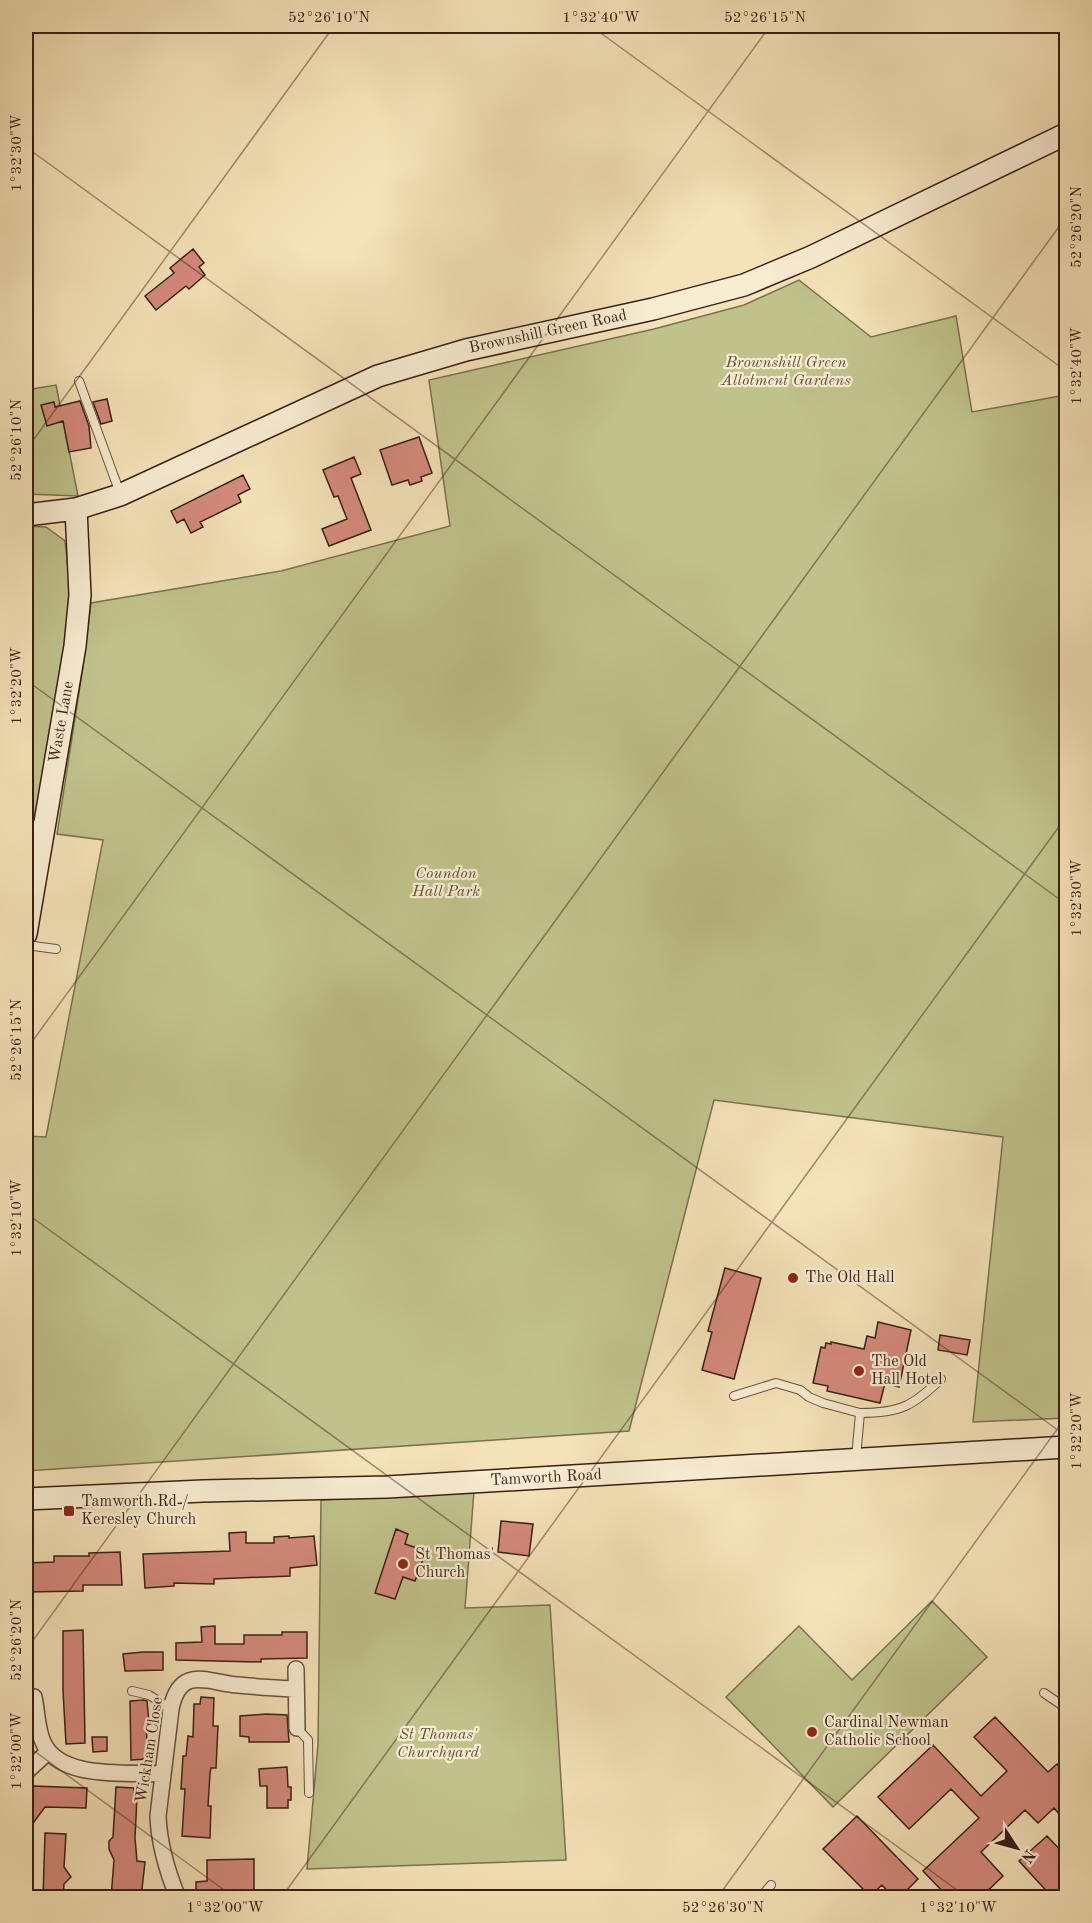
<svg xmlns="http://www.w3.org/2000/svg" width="1092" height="1923" font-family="'Old Standard TT',serif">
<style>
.green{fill:#c0c28b;stroke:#7c7050;stroke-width:1.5}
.building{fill:#d58a7c;stroke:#391f14;stroke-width:1.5}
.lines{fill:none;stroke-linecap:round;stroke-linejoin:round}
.lane-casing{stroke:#68503d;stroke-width:10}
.street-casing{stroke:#68503d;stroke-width:18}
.secondary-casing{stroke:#391f14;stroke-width:24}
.lane{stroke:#f8ecd1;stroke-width:8}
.street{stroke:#f8ecd1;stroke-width:15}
.secondary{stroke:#f8ecd1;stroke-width:21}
.ticks{fill:none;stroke:#391f14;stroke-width:1.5;stroke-opacity:0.45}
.poi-dot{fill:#8f2418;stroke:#f8ecd1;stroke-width:2}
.labels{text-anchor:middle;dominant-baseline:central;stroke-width:4.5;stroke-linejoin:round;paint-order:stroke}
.street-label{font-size:16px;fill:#391f14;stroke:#f8ecd1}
.park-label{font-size:16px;font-style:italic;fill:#625038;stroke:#f8ecd1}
.poi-label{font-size:16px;fill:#391f14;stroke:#f8ecd1;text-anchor:start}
.neatline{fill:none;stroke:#391f14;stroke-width:2}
.ticks-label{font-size:15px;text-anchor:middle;fill:#391f14}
</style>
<rect width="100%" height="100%" fill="#f4e2b8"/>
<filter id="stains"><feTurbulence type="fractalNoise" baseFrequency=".00333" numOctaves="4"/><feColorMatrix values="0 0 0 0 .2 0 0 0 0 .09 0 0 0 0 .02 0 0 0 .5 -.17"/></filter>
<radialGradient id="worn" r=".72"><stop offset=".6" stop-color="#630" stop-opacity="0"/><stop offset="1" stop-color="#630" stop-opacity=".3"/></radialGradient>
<!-- green -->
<path class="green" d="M799,280l72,57 85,-21 16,96 94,-17v1023l-93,4 30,-285 -289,-37 -85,331 -603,40v-335l20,1 57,-297 -46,-6 26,-167 8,-64 190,-32 169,-45 -21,-146 225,-51 90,-24z
M56,385l22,111 -52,-2v-104z
M26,526l20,1 19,14 7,63 -46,268z
M474,1491l-9,117 85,-3 16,255 -259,9 11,-125 3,-244z
M932,1601l55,56 -154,150 -107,-110 73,-71 53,54z"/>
<!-- building -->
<path class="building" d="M193,249l11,14 -5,4 6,8 -16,14 -3,-3 -30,24 -11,-14 29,-23 -4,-5z
M107,399l5,22 -11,3 -8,-22z
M80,401l9,25 2,22 -22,4 -6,-31 -16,5 -6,-21 13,-3 1,5z
M419,437l13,36 -11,4 1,4 -12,4 -2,-5 -16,5 -12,-35z
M354,457l7,17 -10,4 20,52 -42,16 -7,-17 25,-10 -9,-23 -4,1 -11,-27z
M243,475l7,14 -12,6 3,7 -41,20 3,5 -12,6 -7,-14 -7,4 -6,-12z
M725,1268l36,10 -27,101 -32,-9 10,-38 -4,-1z
M878,1322l33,8 -12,57 -14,-4 -5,20 -53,-12 1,-5 -15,-3 8,-36 4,1 1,-5 5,1v-2l33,7 3,-13 8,2z
M940,1335l30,5 -3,15 -29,-5z
M501,1521l32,3 -4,32 -31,-4z
M396,1529l12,5 -3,10 21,7 -11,30 -12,-4 -8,22 -20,-6z
M246,1532v11h28v-6l15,-1v2l25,-2 3,29 -27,3v8l-76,3v5l-40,-1v3l-29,2 -2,-34 87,-3 -1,-18z
M120,1552l2,33h-39v6l-57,1v-29l28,-1v-6h35v-3z
M215,1626v18h29v-9h38v-3h25v26l-46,1v3l-85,-2v-17l26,-1 -1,-15z
M83,1630l2,113 -19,1 -3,-53v-60z
M143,1652h20v18l-38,1 -2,-17z
M201,1697l13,1 -1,28h5l-2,42h-5l-1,5 -2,33h3l-1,32 -28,-2 3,-47h-4l2,-33h3l2,-20 5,1 1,-33h6z
M144,1700l3,1 2,22h-3l2,36 -17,1 -1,-59z
M266,1714l21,1 2,27h-40v-5l-9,-1v-20z
M995,1717l53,55 9,-8 9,9v49l-12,-14 -16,15 -13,-13 -44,42 22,24 -23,22h-31l-26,-27 56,-53 -28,-29 -42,40 -31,-32 55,-52 48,51 26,-25 -33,-34z
M92,1737h15v14l-14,1z
M287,1767l1,20h3v13h-3v8h-21v-22h-7l-1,-17z
M33,1786l54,2 -1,20 -41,-1 -14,19z
M116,1787l18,1v9h3l-2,41 2,23 8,1 -4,36h-30l3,-38 -5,-11v-8l4,-4z
M857,1816l61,63 -19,19h-5l-12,-13 -12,11 -47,-47z
M45,1833l21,1 -2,33 7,10 -7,7 -1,14h-20z
M1047,1836l19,20v42h-13l-34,-37z
M254,1859v39h-58v-16l11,-1v-21z"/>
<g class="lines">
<defs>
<path id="lane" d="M79,381l41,112
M26,823l16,4
M26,945l30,4
M26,1116h1
M734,1396l42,-13 24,7 9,7 14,6 37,10 -4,45
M860,1413c40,0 53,-7 81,-34
M132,1691l17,4 22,14
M1044,1693l22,15
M297,1728l11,12 1,53
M26,1785l1,-14
M760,1898l11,-13"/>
<path id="street" d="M296,1669l1,59
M34,1697c3,14 3,32 9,45 16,38 84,30 119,32
M27,1771l21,-19
M178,1898c-11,-27 -19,-53 -20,-82l13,-107c9,-45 38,-26 67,-24 19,2 38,3 57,4"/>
<path id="secondary" d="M26,515l50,-6 44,-14 258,-119 88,-26 187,-41 91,-24 67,-28 255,-123
M26,934l49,-288 5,-51 -4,-86
M26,1499l177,-8 184,-4 679,-40"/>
</defs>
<!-- lane casing -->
<use href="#lane" class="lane-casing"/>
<!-- street casing -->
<use href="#street" class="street-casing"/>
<!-- secondary casing -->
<use href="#secondary" class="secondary-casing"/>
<!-- lane -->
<use href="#lane" class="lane"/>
<!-- street -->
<use href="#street" class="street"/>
<!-- secondary -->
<use href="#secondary" class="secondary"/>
</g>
<!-- ticks -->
<path class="ticks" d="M591,26l475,345M26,147l1040,757M26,450l308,-424M26,680l1040,756M26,1050l744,-1024M26,1213l942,685M26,1650l1040,-1433M26,1745l209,153M281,1898l785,-1081M717,1898l349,-481"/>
<!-- markers -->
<g class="poi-dot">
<circle cx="793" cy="1278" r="6"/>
<circle cx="859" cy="1371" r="6"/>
<rect x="63" y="1505" width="12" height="12" rx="3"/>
<circle cx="403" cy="1564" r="6"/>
<circle cx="812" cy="1732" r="6"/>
</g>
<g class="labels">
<!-- street labels -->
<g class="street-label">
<text transform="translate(548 332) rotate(-12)">Brownshill Green Road</text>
<text transform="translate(62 722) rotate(-80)">Waste Lane</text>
<text transform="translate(546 1478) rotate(-3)">Tamworth Road</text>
<text transform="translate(150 1750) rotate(-81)">Wickham Close</text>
</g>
<!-- park labels -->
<g class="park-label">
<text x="786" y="363">Brownshill Green<tspan x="786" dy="18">Allotment Gardens</tspan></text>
<text x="446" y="874">Coundon<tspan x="446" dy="18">Hall Park</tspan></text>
<text x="438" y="1735">St Thomas'<tspan x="438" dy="18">Churchyard</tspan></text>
</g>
<!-- poi labels -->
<g class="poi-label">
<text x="805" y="1278">The Old Hall</text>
<text x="871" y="1362">The Old<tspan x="871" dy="18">Hall Hotel</tspan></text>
<text x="81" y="1502">Tamworth Rd /<tspan x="81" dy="18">Keresley Church</tspan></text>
<text x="415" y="1555">St Thomas'<tspan x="415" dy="18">Church</tspan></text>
<text x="824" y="1723">Cardinal Newman<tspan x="824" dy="18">Catholic School</tspan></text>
</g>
</g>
<!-- margin -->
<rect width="1092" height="1923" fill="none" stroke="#f4e2b8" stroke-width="66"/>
<!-- north arrow -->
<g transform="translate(1017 1848) rotate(126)" stroke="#f8ecd1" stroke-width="4.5" paint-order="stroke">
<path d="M0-4.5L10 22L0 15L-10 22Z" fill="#391f14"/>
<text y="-9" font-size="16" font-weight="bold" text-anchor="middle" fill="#391f14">N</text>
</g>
<rect x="33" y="33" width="1026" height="1857" class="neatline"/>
<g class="ticks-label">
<text x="329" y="22">52°26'10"N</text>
<text x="601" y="22">1°32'40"W</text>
<text x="765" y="22">52°26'15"N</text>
<text transform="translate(16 153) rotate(-90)" y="5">1°32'30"W</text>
<text transform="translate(1076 227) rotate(-90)" y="5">52°26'20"N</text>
<text transform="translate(1076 366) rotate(-90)" y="5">1°32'40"W</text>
<text transform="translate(16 440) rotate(-90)" y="5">52°26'10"N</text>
<text transform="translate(16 686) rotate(-90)" y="5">1°32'20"W</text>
<text transform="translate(1076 898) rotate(-90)" y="5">1°32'30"W</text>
<text transform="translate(16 1040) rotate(-90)" y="5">52°26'15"N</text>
<text transform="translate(16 1218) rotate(-90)" y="5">1°32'10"W</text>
<text transform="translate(1076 1431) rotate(-90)" y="5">1°32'20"W</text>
<text transform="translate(16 1640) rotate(-90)" y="5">52°26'20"N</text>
<text transform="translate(16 1751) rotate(-90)" y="5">1°32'00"W</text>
<text x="225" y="1912">1°32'00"W</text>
<text x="723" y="1912">52°26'30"N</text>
<text x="958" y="1912">1°32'10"W</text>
</g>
<rect width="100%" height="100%" filter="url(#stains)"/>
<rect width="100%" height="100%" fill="url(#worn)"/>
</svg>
